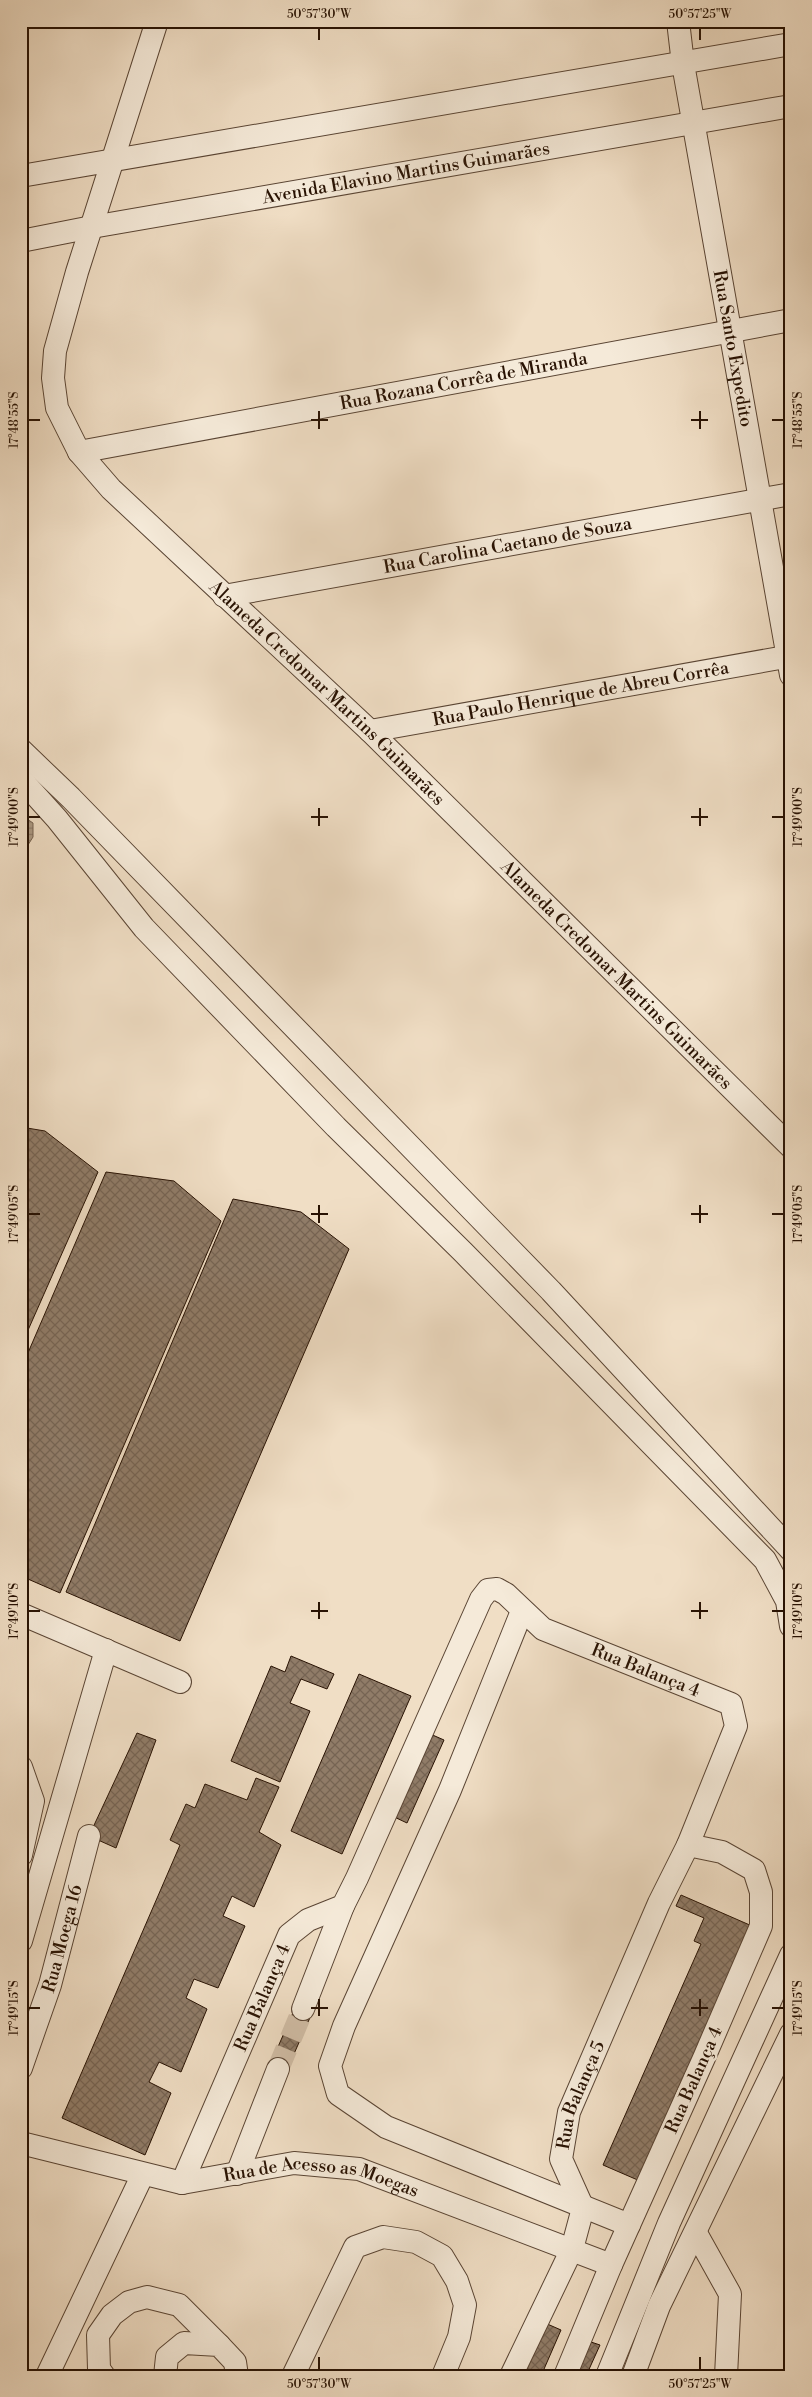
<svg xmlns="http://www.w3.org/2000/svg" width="812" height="2397" font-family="'Libre Bodoni',serif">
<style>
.water{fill:url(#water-rules);stroke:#776350}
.building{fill:url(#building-cross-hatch);stroke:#281203}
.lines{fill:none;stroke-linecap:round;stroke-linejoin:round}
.minor-tunnel{stroke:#d2bfa8;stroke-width:22;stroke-dasharray:22 11;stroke-linecap:butt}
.minor-casing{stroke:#5a4534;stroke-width:24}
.minor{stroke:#f5ead9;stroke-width:22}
.ticks{fill:none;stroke:#281203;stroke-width:2}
.labels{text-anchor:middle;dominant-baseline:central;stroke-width:5;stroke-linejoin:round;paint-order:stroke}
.street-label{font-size:18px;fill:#281203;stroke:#f5ead9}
.neatline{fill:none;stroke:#281203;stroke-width:2}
.ticks-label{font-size:12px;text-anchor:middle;fill:#281203}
</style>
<defs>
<pattern id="water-rules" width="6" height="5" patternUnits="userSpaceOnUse" patternTransform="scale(1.25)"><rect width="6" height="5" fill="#ac9983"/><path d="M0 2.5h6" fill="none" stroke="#8c7b69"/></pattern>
<pattern id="building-cross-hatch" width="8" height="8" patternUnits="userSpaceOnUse" patternTransform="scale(1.25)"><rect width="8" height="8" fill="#907c68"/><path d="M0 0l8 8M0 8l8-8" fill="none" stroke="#766453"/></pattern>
</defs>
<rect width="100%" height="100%" fill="#f0dec5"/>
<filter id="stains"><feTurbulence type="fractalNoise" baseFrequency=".004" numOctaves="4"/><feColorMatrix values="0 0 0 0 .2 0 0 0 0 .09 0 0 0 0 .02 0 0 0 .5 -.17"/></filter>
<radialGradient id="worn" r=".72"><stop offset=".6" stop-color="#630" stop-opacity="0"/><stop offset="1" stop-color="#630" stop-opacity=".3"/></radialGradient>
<!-- water -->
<path class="water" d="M21,815l12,8v14l-12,19z"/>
<!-- building -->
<path class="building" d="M21,1127l24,4 53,41 -77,174z
M106,1172l68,9 47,40 -161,372 -39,-17v-207z
M233,1199l68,13 48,37 -169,392 -114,-49z
M291,1656l43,18 -7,15 -26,-10 -11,24 20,8 -30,71 -49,-21 40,-95 14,6z
M359,1674l52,22 -69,158 -51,-23z
M137,1733l19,7 -40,108 -27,-12z
M428,1733l16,7 -37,83 -17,-8z
M256,1778l23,9 -20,45 22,13 -27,62 -22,-11 -9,20 22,10 -27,62 -24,-9 -8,19 21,11 -26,63 -22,-10 -10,20 22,11 -26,62 -83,-37 118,-273 -10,-5 16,-36 9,4 10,-24 42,16z
M681,1895l71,31 -112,255 -37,-16 98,-221 -7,-3 10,-23 -28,-12z
M296,2006l16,7 -26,59 -16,-7z
M545,2323l16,7 -20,46h-20z
M591,2342l9,3 -14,31h-14z"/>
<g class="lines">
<!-- minor-tunnel -->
<path class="minor-tunnel" d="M278,2069l25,-60"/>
<defs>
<g id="minor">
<path id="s1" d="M157,21l-80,251 -22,79 -2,27 4,30 22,44 32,37 259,242 421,416"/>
<path id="s2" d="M678,21l5,43 108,611"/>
<path d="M21,176l770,-132"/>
<path id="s3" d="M21,241l71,-14 699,-121"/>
<path id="s4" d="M79,452l712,-132"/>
<path id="s5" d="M224,596l567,-102"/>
<path id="s6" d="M370,731l421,-75"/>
<path d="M21,750l50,48 480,493 240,259"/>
<path d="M21,779l36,40 87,109 192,199 127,125 302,308 22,41 4,25"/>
<path d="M522,1611l-72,179 -106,236 -14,40 8,28 48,33 243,98"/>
<path d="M21,1614l159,68"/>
<path d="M21,1767l12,34 -12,54"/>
<path d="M21,1941l85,-291"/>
<path d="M303,2009l40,-103"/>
<path id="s7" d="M21,2068l29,-83 39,-149"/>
<path id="s8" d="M21,2143l161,40 112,-20 65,6 252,96"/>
<path d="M237,2174l41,-105"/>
<path id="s9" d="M182,2183l107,-248 19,-15 35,-14 14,-28 124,-279 7,-9 9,-1 9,5 37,35 188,75 5,22 -48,119 34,7 32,18 7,22v34l-57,132 -93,207 -46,111"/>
<path d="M696,2233l34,61 -4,82"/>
<path d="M47,2376l96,-202"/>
<path d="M104,2376l-5,-7 -1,-34 14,-20 17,-13 18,-5 32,8 40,40"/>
<path d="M165,2376l2,-19 17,-14 35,2 16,17 2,14"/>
<path d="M293,2376l62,-129 28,-10 33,5 26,14 15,25 8,24 -6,32 -16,39"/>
<path id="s10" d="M511,2376l61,-127 11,-41 -22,-49 8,-47 90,-209 29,-58"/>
<path d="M607,2376l62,-153 122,-268"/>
<path d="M633,2376l26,-70 132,-272"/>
</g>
</defs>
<!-- minor casing -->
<use href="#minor" class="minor-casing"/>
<!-- minor -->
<use href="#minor" class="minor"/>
</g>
<!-- ticks -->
<path class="ticks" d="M319,28v12M700,28v12M319,411v18M700,411v18M28,420h12M311,420h17M691,420h17M772,420h12M319,808v18M700,808v18M28,817h12M311,817h17M691,817h17M772,817h12M319,1205v18M700,1205v18M28,1214h12M311,1214h17M691,1214h17M772,1214h12M319,1602v17M700,1602v17M28,1611h12M311,1611h17M691,1611h17M772,1611h12M319,1999v17M700,1999v17M28,2008h12M311,2008h17M691,2008h17M772,2008h12M319,2357v13M700,2357v13"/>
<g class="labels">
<!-- street labels -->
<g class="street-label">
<text stroke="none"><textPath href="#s3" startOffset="391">Avenida Elavino Martins Guimarães</textPath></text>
<text stroke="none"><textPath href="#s2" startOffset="332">Rua Santo Expedito</textPath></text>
<text stroke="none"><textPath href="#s4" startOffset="391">Rua Rozana Corrêa de Miranda</textPath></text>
<text stroke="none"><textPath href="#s5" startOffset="288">Rua Carolina Caetano de Souza</textPath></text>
<text stroke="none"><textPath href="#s1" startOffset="798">Alameda Credomar Martins Guimarães</textPath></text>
<text stroke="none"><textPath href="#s6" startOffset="214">Rua Paulo Henrique de Abreu Corrêa</textPath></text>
<text stroke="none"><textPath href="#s1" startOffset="1202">Alameda Credomar Martins Guimarães</textPath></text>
<text stroke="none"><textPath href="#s9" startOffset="861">Rua Balança 4</textPath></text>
<text stroke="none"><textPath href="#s7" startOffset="136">Rua Moega 16</textPath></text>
<text stroke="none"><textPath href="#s9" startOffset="202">Rua Balança 4</textPath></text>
<text transform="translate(694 2080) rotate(-66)">Rua Balança 4</text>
<text stroke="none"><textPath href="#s10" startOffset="304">Rua Balança 5</textPath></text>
<text stroke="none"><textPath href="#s8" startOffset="308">Rua de Acesso as Moegas</textPath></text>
</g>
</g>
<!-- margin -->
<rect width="812" height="2397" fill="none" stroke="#f0dec5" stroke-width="55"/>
<rect x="28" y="28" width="756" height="2342" class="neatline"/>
<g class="ticks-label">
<text x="319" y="18">50°57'30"W</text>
<text x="700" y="18">50°57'25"W</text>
<text transform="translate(14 420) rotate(-90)" y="4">17°48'55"S</text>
<text transform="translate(798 420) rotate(-90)" y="4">17°48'55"S</text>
<text transform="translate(14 817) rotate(-90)" y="4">17°49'00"S</text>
<text transform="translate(798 817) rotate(-90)" y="4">17°49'00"S</text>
<text transform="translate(14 1214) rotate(-90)" y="4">17°49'05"S</text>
<text transform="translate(798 1214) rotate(-90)" y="4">17°49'05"S</text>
<text transform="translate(14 1611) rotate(-90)" y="4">17°49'10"S</text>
<text transform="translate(798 1611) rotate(-90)" y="4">17°49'10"S</text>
<text transform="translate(14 2008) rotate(-90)" y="4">17°49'15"S</text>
<text transform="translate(798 2008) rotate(-90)" y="4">17°49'15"S</text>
<text x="319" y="2388">50°57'30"W</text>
<text x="700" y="2388">50°57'25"W</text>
</g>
<rect width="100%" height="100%" filter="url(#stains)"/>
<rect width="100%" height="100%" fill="url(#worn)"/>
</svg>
